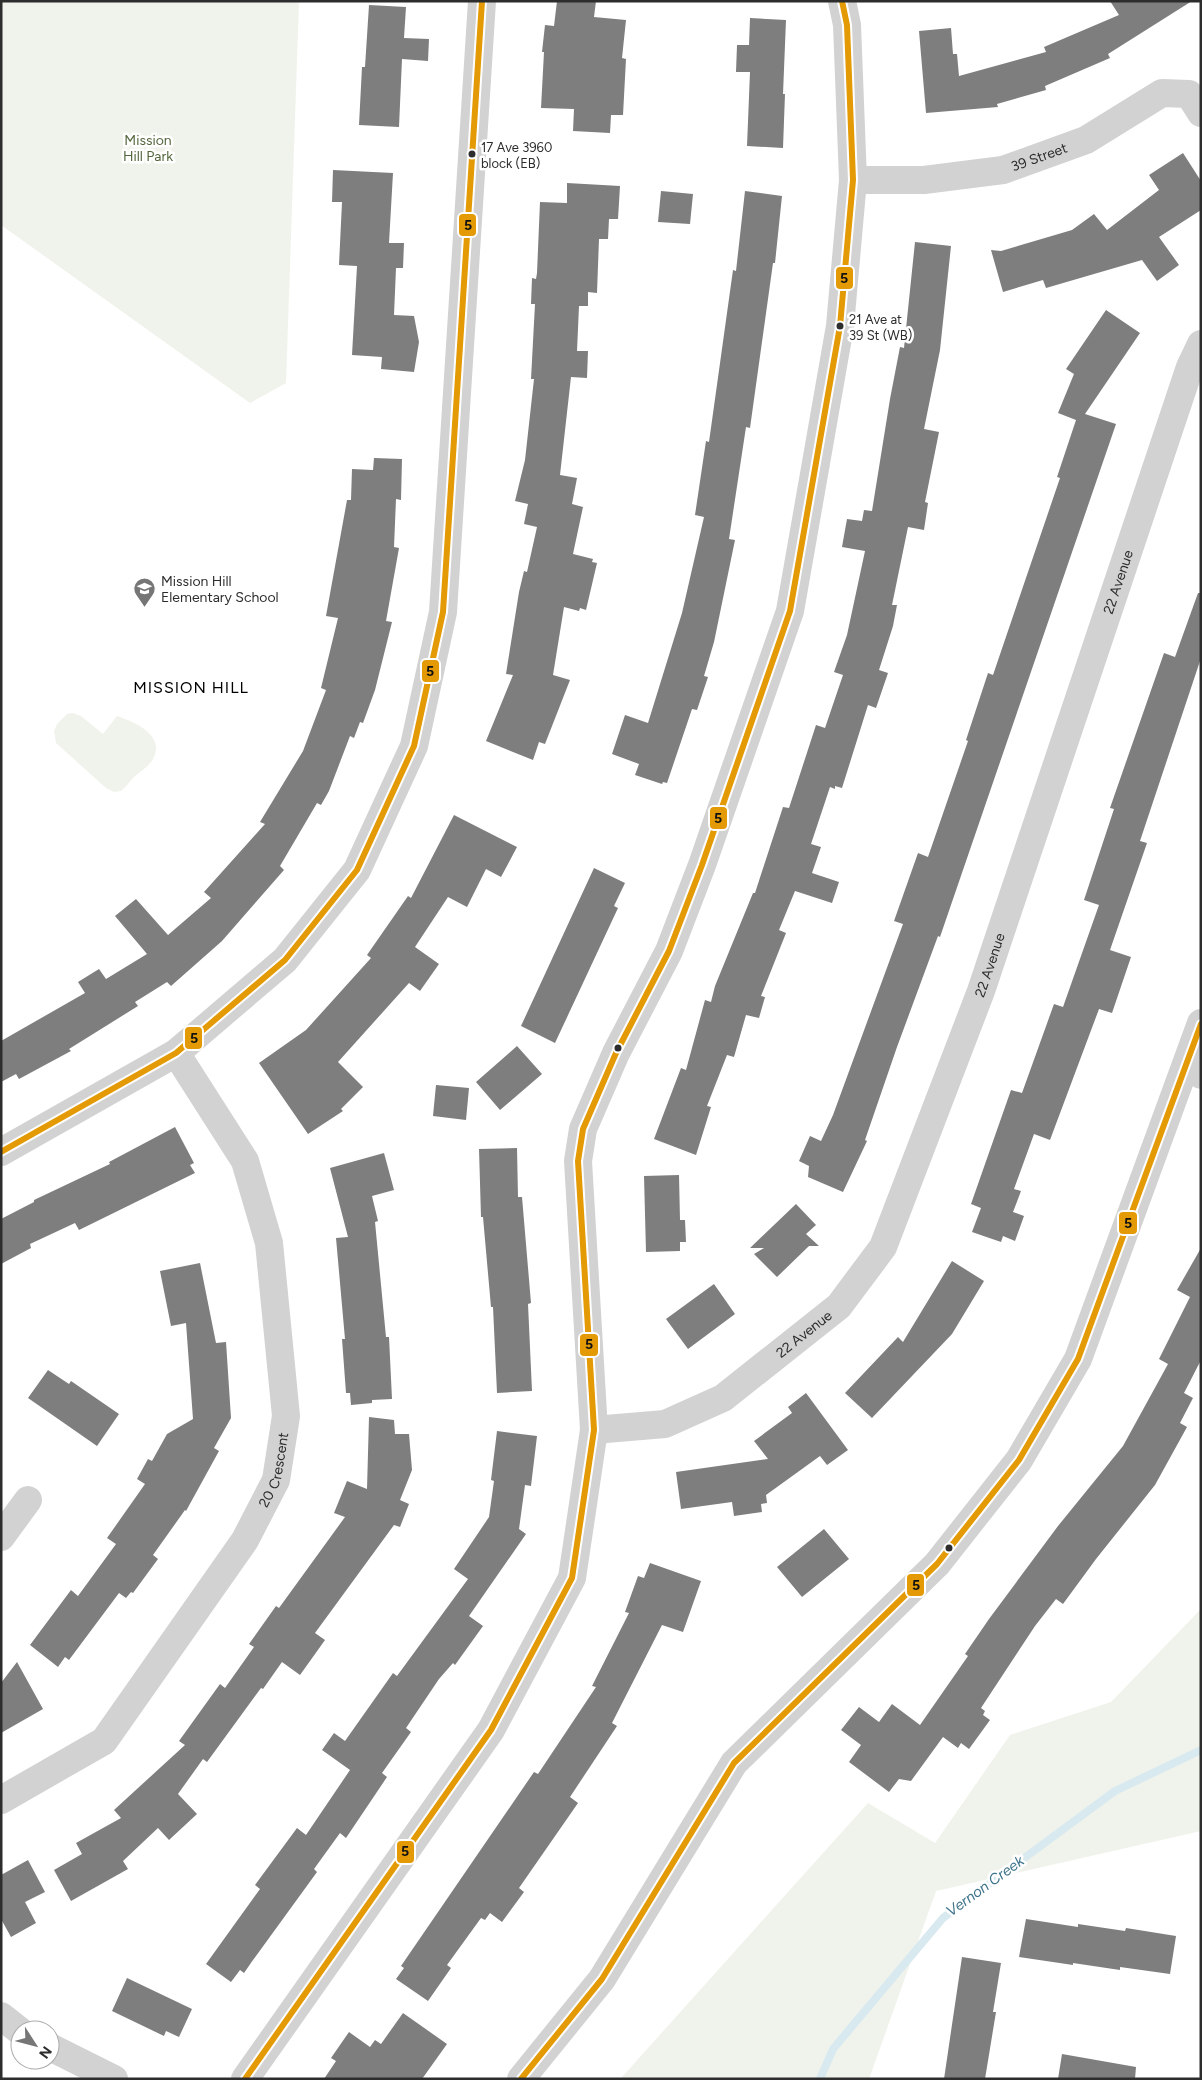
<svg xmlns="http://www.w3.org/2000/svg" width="1202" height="2080" font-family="Figtree,sans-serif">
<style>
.green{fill:#f0f3eb}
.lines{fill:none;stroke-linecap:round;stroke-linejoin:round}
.stream{stroke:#d8e9f0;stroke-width:8}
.building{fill:#7e7e7e}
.minor{stroke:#d2d2d2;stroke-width:28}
.tertiary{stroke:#d2d2d2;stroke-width:28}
.bus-1-casing{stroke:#fff;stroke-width:10}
.bus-1{stroke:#e39a04;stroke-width:6}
.bus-dot{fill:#2d2d2d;stroke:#fff;stroke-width:2}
.labels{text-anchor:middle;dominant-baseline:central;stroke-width:5;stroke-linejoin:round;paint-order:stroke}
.bus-label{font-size:13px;fill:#2d2d2d;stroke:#fff;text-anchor:start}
.park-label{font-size:14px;fill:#53663c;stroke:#fff}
.street-label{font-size:14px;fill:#2d2d2d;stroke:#fff}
.poi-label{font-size:14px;fill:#2d2d2d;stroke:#fff;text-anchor:start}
.water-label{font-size:15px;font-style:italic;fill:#3e748b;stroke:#fff}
.quarter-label{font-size:16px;letter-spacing:1px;fill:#000;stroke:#fff}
.line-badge{stroke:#fff;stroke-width:2}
.pale-badge-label{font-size:14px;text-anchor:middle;font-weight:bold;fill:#111}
</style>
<rect width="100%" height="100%" fill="#fff"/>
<!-- green -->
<path class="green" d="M1,1h298l-13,382 -36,20 -249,-178z
M73,713l8,3 22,18 14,-18c17,6 47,18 37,41 -4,9 -13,14 -20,20 -5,5 -8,10 -13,14l-7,1 -8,-4 -50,-45 -2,-12 3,-7 10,-10z
M1201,1609v222l-265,60 -67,188h-245l-2,-2 246,-274 67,40 75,-108 101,-33z"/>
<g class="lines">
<!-- stream -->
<path class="stream" d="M820,2079l13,-30 110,-131 172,-127 86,-41"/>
</g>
<!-- building -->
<path class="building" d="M557,1h39l-2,16 32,3 -4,38 4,1 -3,56h-12l-1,18 -37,-2 1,-22 -33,-1 3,-56h-2l3,-27 9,1z
M1110,1h82l-84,53 2,4 -65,28 1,4 -49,14 1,3 -72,6 -7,-82 32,-3 2,26h4l2,22 87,-24 -2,-5 75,-32z
M369,5l37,2 -2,31 25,1 -1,22 -26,-2 -3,68 -40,-2 3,-58h3z
M750,18l36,2 -3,74h2l-2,54 -36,-2 3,-74h-14l1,-27h12z
M1183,153l18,28v29l-42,27 20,28 -22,16 -15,-21 -96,28 -3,-8 -40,12 -12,-42 10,1 71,-21 22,-16 13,16 52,-40 -10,-15z
M333,170l60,3 -4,70h15l-1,25h-7l-2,47 20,1 5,26 -5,30 -33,-3 1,-12 -30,-2 5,-89 -18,-1 3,-63h-10z
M567,183l53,3 -2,33h-9l-1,20h-9l-2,54 -9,-1v14h-9l-2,45h11l-1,27 -16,-1 -11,98 17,3 -5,26 11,3 -10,47 20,5 -1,3 5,1 -11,47 -6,-2 -1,3 -15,-4 -11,68 17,5 -25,64 -6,-2 -6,18 -47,-19 27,-66 -7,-1 13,-82 5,-21 3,1 10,-45 -13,-3 4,-20 -13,-3 10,-41 9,-81h-3l4,-75h-4l1,-26 4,1 1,-6 3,-71 27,1z
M661,191l32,3 -3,30 -32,-2z
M745,191l37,5 -7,67h-2l-23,165 -4,-1 -17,112 6,1 -21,102 -10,34 4,1 -11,33 -5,-1 -25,74 -4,-1 -1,2 -27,-9 4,-11 -27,-10 13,-39 23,8 34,-110 22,-96 -9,-2 11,-74 3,1 24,-172 3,1z
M915,242l36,4 -11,104 -16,79 15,3 -14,70 3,1 -4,27 -16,-3 -16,78h5l-4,21 -14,44 9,3 -12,35 -8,-3 -26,83 -7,-2v3l-5,-2 -19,57 10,3 -9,26 27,9 -7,21 -37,-12 -16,39 7,3 -25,63 4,1 -6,21 -13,-3 -12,42 -7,-2 -20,51 4,1 -15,48 -42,-16 27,-71 5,2 19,-70 6,2 4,-16 38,-93h2l28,-86 6,1 27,-83 9,3 18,-53 -9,-3 13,-37 18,-84 -23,-4 5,-28 15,2 2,-11 8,1 18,-112 10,-52 4,1z
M1106,310l34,23 -55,81 31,10 -176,513 -2,-1 -41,111 -32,93 2,1 -24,51 -35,-15 1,-11 -10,-5 11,-25 11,5 12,-26 70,-191 -9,-3 24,-68 10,4 40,-116 -2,-1 22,-67 5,2 67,-197 -3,-1 19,-57 -18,-7 16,-39 -8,-5z
M374,458l28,1 -1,41 -5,-1 -2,48 5,1 -13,73 6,1 -17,68 -12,33 -3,-1 -6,16 -4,-2 -21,55 -8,14 -4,-2 -37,63 4,4 -62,71 -51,45 -4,-4 -32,20 3,4 -69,43 2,2 -52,28 -3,-5 -15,8v-41l84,-48 -7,-11 21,-13 7,10 41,-25 -32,-38 21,-17 32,36 43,-37 -7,-6 61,-68 -5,-2 43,-71 23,-61 -5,-2 17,-70 -12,-2 21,-116h4l1,-31 21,1z
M1198,593h3v65l-61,183 7,2 -37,107 21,7 -19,56 -13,-4 -49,131 -16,-6 -20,55 7,2 -8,21 11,4 -9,25 -12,-5 -2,6 -29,-10 9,-24 -10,-4 40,-114 11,3 32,-89 9,3 36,-102 -15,-5 30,-91 -4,-1 54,-155 11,4z
M454,815l63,32 -16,30 -15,-8 -19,38 -19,-10 -33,50 24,17 -19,27 -11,-8 -71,79 25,25 -22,22 2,2 -35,23 -49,-71 47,-33 65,-72 -4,-3 41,-59 3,2z
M594,868l31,15 -11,23 4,2 -63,135 -34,-17z
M517,1046l25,28 -42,36 -24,-28z
M436,1085l33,3 -3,32 -33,-4z
M175,1127l19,36 -4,2 5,8 -116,57 -4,-7 -45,21 1,4 -30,16v-45l33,-17v-2l76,-36 -1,-2z
M517,1148l1,49h4l9,106 -3,1 4,87 -35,2 -4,-86h-2l-8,-90h-2l-2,-68z
M384,1153l10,37 -22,6 6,25 -3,1 11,115h3l3,62 -20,1v3l-21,2 -1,-12h-4l-4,-54h3l-9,-101 12,-1 -18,-69z
M679,1175l1,45h5l1,22h-6v9l-34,1 -2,-76z
M796,1204l20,21 -10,9 13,12h-10l-32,31 -23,-23 10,-6h-14z
M1201,1248v112l-17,33 9,5 -13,25 7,4 -32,58 -59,74 -33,45 -7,-5 -21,27 -54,82 4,3 -2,4 7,5 -21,29 -8,-6 -3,5 -15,-11 -32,44 -12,-2 -10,13 -40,-30 12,-17 -20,-15 18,-23 20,15 13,-18 28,21 48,-69 -3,-2 24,-35 69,-93 65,-80 45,-82 -9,-5 31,-62 -13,-7z
M952,1261l32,20 -32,53 -80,84 -27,-25 53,-56 5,5z
M200,1263l16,80 10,-1 5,76 -17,30 5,3 -33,60 -1,-1 -32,45 5,4 -25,34 -2,-1 -5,6 -7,-5 -50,67 -4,-3 -7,10 -28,-22 41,-55 7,6 38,-52 -9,-6 38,-54 -8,-5 11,-20 4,2 15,-27 26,-15 -7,-96 -15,3 -11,-55z
M714,1284l21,30 -47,35 -22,-30z
M48,1370l21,14 2,-3 48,33 -22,32 -69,-48z
M806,1393l42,57 -21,15 -7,-9 -54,39 1,8 -6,1 1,8 -28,4 -2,-14 -51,7 -5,-37 92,-13 -14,-18 38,-28 -4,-6z
M369,1417l25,3 1,14h14l3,36 -12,30 9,4 -9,23 -6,-2 -79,108 10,7 -25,35 -18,-13 -19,27 -2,-1 -54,74 -4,-3 -25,35 19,20 -28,26 -11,-12 -35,33 5,8 -57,32 -17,-31 28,-16 -6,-11 45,-25 -7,-8 71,-65 -6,-4 41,-57 5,4 29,-41 -5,-3 27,-38 3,2 66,-91 -11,-4 13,-32 20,8z
M497,1431l40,5 -6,50 -6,-1 -6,44 7,5 -57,82 14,10 -28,39 -2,-2 -14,16 -33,49 5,4 -29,41 5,4 -41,61 -6,-5 -26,36 3,3 -64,88 -9,13 -4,-3 -9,12 -25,-18 54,-75 -5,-4 42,-57 9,7 44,-65 -28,-20 12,-17 11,8 48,-68 4,3 71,-97 -14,-10 35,-52 5,-36 -3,-1z
M824,1529l25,30 -47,38 -25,-30z
M650,1563l51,18 -18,51 -21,-7 -50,98 5,3 -47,71 8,6 -59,85 5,4 -22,30 -12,-9 -5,7 -4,-2 -34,47 4,3 -23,33 -32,-22 8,-11 -3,-2 133,-194 4,2 58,-87 -4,-1 37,-73 -4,-1 13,-36 6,2z
M17,1662l26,47 -42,24v-50z
M28,1860l17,32 -20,10 11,21 -25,14 -10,-18v-44z
M1026,1919l52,8v-3l47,7 1,-3 50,8 -6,38 -50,-7v3l-47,-7v2l-54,-8z
M962,1957l39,6 -8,49h3l-11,67h-41z
M127,1978l65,31 -13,28 -13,-6 -2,5 -52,-25z
M403,2013l44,31 -25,35h-98l12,-18 -5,-3 18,-26 21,15 5,-7 6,4z
M1062,2054l74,13 -1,12h-77z"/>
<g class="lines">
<!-- minor -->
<g class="minor">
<path id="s1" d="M853,180h71l79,-10 83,-30 76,-47 27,1 12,19"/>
<path d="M1187,1064l14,11"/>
<path d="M1,1152l175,-99 109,-93 72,-90 57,-124 29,-134 39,-611"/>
<path id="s2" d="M594,1430l71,-6 58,-26 116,-92 44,-59 98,-256 209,-624 11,-23"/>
<path d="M1,1537l27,-37"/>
<path id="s3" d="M1,1800l103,-59 141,-201 31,-60 10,-64 -17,-173 -24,-82 -69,-108"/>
<path d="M1,2016l19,15"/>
<path d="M50,2047l64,32"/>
<path d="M245,2079l246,-349 81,-152 22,-148 -16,-269 5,-32 33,-76 53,-102 33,-86 88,-254 50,-285 13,-146 -6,-155 -5,-24"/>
</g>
<!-- tertiary -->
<path class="tertiary" d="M521,2079l81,-100 132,-216 203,-199 82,-104 59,-101 123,-336"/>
<defs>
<path id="bus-1" d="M1,1152l175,-99 109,-93 72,-90 57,-124 29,-134 39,-611
M245,2079l246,-349 81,-152 22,-148 -16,-269 5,-32 33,-76 53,-102 33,-86 88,-254 50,-285 13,-146 -6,-155 -5,-24
M521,2079l81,-100 132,-216 203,-199 82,-104 59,-101 123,-335"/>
</defs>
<!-- bus-1 casing -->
<use href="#bus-1" class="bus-1-casing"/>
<!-- bus-1 -->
<use href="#bus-1" class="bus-1"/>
</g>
<!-- icons -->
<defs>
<symbol id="school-pin" viewBox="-11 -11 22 30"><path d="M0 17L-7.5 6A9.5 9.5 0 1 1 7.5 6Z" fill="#767676" stroke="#fff"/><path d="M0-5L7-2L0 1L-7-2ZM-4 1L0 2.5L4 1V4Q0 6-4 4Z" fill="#fff"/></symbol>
</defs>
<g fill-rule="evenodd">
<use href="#school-pin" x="132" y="576" width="25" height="34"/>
</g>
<!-- markers -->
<g class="bus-dot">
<circle cx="472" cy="154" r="4.5"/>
<circle cx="840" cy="326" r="4.5"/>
<circle cx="618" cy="1048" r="4.5"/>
<circle cx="949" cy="1548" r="4.5"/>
</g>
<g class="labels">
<!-- bus labels -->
<g class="bus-label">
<text x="481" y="147">17 Ave 3960<tspan x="481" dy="16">block (EB)</tspan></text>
<text x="849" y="319">21 Ave at<tspan x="849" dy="16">39 St (WB)</tspan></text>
</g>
<!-- park labels -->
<g class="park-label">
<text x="148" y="140">Mission<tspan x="148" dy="16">Hill Park</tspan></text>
</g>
<!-- street labels -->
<g class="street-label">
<text stroke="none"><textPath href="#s1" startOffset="189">39 Street</textPath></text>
<text stroke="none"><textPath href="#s2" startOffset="1062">22 Avenue</textPath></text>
<text stroke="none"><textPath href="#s2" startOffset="658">22 Avenue</textPath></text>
<text stroke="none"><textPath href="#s2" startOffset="238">22 Avenue</textPath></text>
<text stroke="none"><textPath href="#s3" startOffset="441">20 Crescent</textPath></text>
</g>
<!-- poi labels -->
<g class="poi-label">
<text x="161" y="581">Mission Hill<tspan x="161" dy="16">Elementary School</tspan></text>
</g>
<!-- water labels -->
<g class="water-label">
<text transform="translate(985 1886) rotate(-36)">Vernon Creek</text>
</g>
<!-- quarter labels -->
<g class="quarter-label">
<text x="191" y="687">MISSION HILL</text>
</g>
</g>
<g class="line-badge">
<rect x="458" y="213" width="19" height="24" rx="5" fill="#e39a04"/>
<rect x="835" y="266" width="19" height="24" rx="5" fill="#e39a04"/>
<rect x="421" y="659" width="19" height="24" rx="5" fill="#e39a04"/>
<rect x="709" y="806" width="19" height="24" rx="5" fill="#e39a04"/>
<rect x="184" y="1026" width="19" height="24" rx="5" fill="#e39a04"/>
<rect x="1118" y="1211" width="20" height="24" rx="5" fill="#e39a04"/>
<rect x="579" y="1333" width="20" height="24" rx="5" fill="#e39a04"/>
<rect x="906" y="1573" width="19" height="24" rx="5" fill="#e39a04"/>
<rect x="396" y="1840" width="19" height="24" rx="5" fill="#e39a04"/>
</g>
<g class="pale-badge-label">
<text x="468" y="230">5</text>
<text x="844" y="283">5</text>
<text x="430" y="676">5</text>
<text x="718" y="823">5</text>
<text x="194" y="1043">5</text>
<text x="1128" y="1228">5</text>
<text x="589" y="1349">5</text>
<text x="916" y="1590">5</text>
<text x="405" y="1856">5</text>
</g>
<!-- border -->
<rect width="1202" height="2080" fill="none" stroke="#2d2d2d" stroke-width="5"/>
<!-- north arrow -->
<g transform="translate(35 2045) rotate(126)"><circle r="24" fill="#ffffff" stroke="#ababab"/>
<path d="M0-4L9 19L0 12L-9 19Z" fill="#767676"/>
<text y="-8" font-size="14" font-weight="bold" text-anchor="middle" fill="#2d2d2d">N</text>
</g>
</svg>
